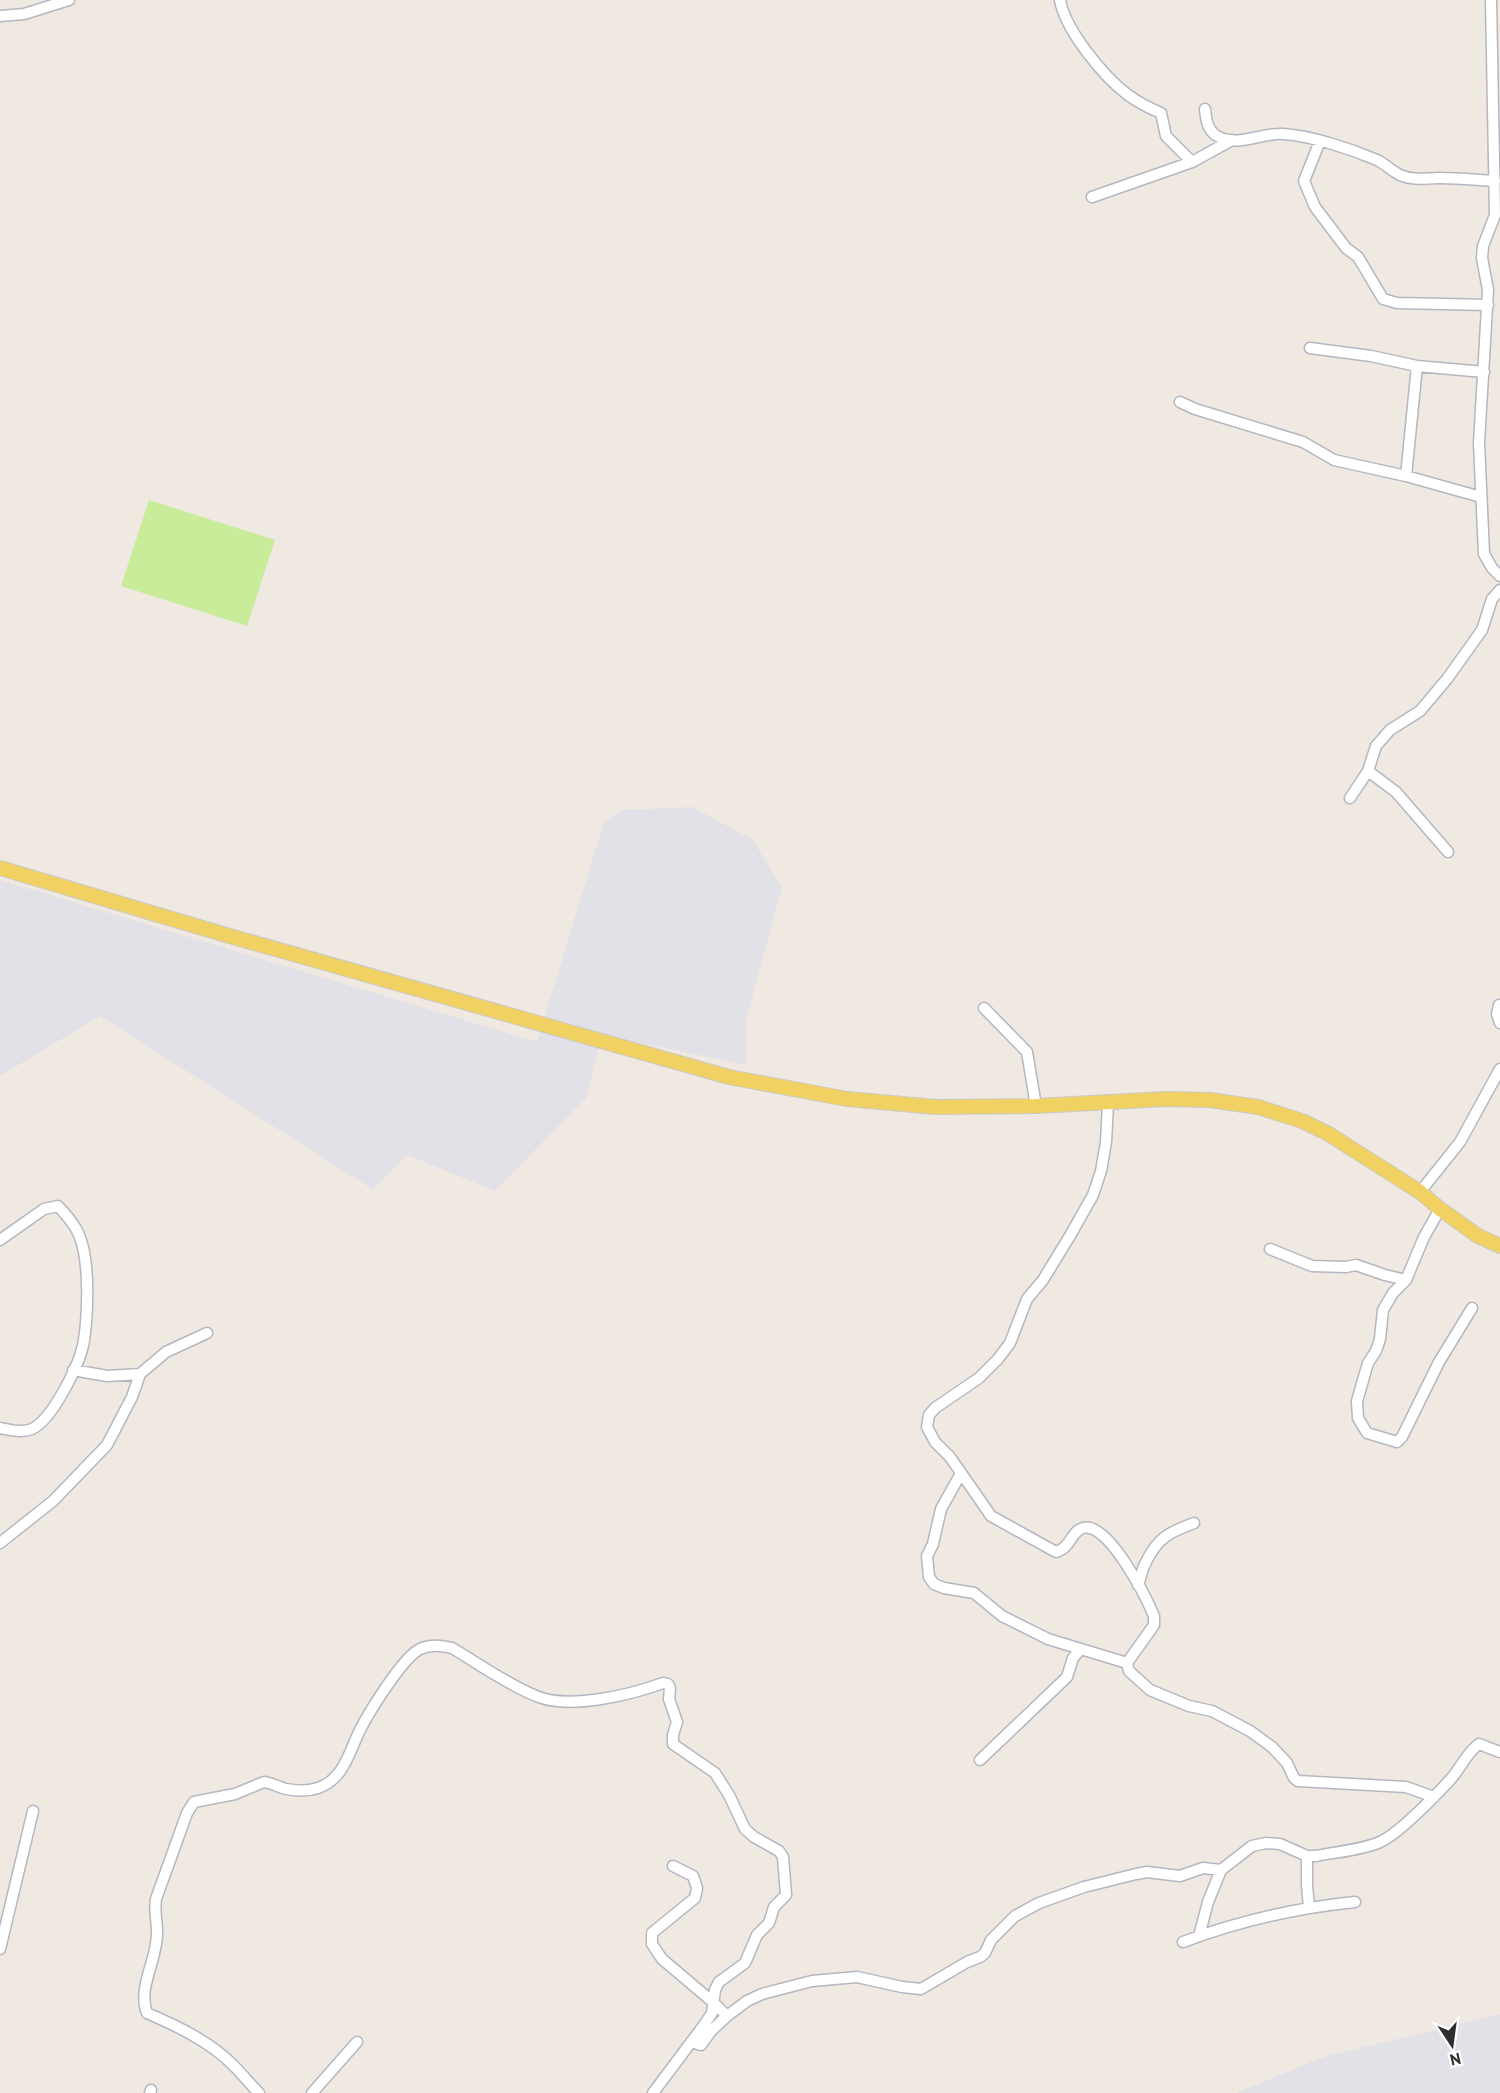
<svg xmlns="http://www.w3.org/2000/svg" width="1500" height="2093" font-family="'PT Sans',sans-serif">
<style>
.industrial{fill:#e3e1e8}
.pitch{fill:#c9ec9a}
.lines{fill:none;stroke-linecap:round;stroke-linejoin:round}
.minor-casing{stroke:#b4b7c1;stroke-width:13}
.major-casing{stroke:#c9c9c9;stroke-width:16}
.minor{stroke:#fff;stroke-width:10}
.major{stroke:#f2d163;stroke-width:14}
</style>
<rect width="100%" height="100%" fill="#efe9e1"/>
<!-- industrial -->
<path class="industrial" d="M692,807l60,32 30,48 -36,133v45l-144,-30 -16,63 -91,93 -88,-36 -35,34 -272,-173 -100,60v-196l537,162 67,-220 18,-12z
M1500,2014v79h-263l86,-36z"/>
<!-- pitch -->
<path class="pitch" d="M149,500l126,40 -28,86 -126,-40z"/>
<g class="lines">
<defs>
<path id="minor" d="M1060,0c5,30 44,77 68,95 11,8 21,13 33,18l5,23 26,26
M1491,0l4,215 -12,31 -1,12 6,32 -9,153 5,111 8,14 8,8
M0,16l24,-2 45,-14
M1205,109c1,10 2,21 12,27 20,12 46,-4 67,-2 28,2 67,15 93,26 8,4 15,11 23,15 13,6 26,3 40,3 18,0 37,2 55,3
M1320,141l-16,40 11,26 31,41 12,9 25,42 14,4 91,2
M1092,197l100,-35 40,-22
M1310,348l61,8 46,10 67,6
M1180,402l15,7 108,33 31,18 72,16 75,21
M1406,476l11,-110
M1368,771l28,21 52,60
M1350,798l18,-27 8,-25 14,-16 30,-19 27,-32 35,-49 10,-31 8,-9
M1499,1005l-2,9 3,9
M984,1008l43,44 9,54
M1108,1103l-2,39 -5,29 -8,24 -22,39 -28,46 -16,19 -17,44 -12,16 -19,19 -44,30 -6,7 -2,12 8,15 15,15 41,59 65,36c15,-4 15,-21 27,-24 25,-7 63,69 71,88v9l-27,38
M1420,1192l40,-50 40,-73
M1440,1209l-16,28 -18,43 -13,13 -10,17 -3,29 -4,12 -8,12 -11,38 1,17 9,15 30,9 5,-5 37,-75 33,-54
M0,1240l44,-31 14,-3c8,9 17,18 21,29 11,25 9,78 5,105 -3,22 -31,79 -52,89 -11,4 -22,1 -32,-1
M1270,1249l42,17 34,1 10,-2 29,10 21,5
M73,1370l34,6 33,-2
M960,1475l-19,34 -8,35 -6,12 2,21 5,7 10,4 30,5 28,23 46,23 79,24 2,8 21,19 39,16 23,5 38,20 22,16 15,16 7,15 4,3 108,6 28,10
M0,1543l53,-42 54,-56 25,-48 8,-23 26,-22 41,-19
M1138,1585c3,-8 4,-16 8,-23 12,-25 24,-30 48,-39
M980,1760l87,-83 6,-19 8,-9
M1307,1856v30l2,21
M673,1866l20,10 4,12 -2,10 -43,35v11l10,15 52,44 13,13
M1199,1936l9,-34 13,-32 31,-24 14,-3 14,1 27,12h9c19,-4 47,-6 64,-14 20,-9 54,-45 70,-62 11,-12 16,-27 29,-36l21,8
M1183,1942c56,-21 112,-34 172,-40
M0,1949l33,-138
M691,2042l10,3 10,-14 16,-15 20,-15 15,-7 50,-13 45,-4 45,10 19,2 46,-27 13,-5 5,-4 6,-13 24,-24 24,-13 45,-16 52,-13 11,-2 33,4 23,-8 18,2
M150,2093l1,-3
M259,2093c-9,-9 -17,-19 -26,-28 -24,-24 -56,-39 -86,-52 -10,-26 11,-54 10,-81 0,-12 -3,-20 -1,-33l31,-86 7,-11 41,-8 29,-12c8,1 14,5 22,7 10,2 23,2 32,-1 26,-9 31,-36 42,-58 9,-18 43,-73 60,-81 11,-5 21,-3 32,-1 27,16 55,36 84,48 33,14 94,-1 127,-13l5,1 2,4 -1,11 8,23 -4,13v9l42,29 14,22 16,34 9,8 25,14 4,6 3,38 -12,12 -5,16 -12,12 -12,28 -26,19 -4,8 -3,23 -8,12 -51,68
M312,2093l45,-51"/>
<path id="major" d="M0,868l226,67 503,142 118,22 89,8 100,-1 130,-7 44,1 48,7 44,14 25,12 93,59 20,17 38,27 22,10"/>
</defs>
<!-- minor casing -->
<use href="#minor" class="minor-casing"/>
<!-- major casing -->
<use href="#major" class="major-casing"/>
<!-- minor -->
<use href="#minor" class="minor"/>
<!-- major -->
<use href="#major" class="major"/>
</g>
<!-- north arrow -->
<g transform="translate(1452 2045) rotate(167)" stroke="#ffffff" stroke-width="4.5" paint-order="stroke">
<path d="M0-4.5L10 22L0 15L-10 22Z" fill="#2e2e2e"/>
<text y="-9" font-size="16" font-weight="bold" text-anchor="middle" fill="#2e2e2e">N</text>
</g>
</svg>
